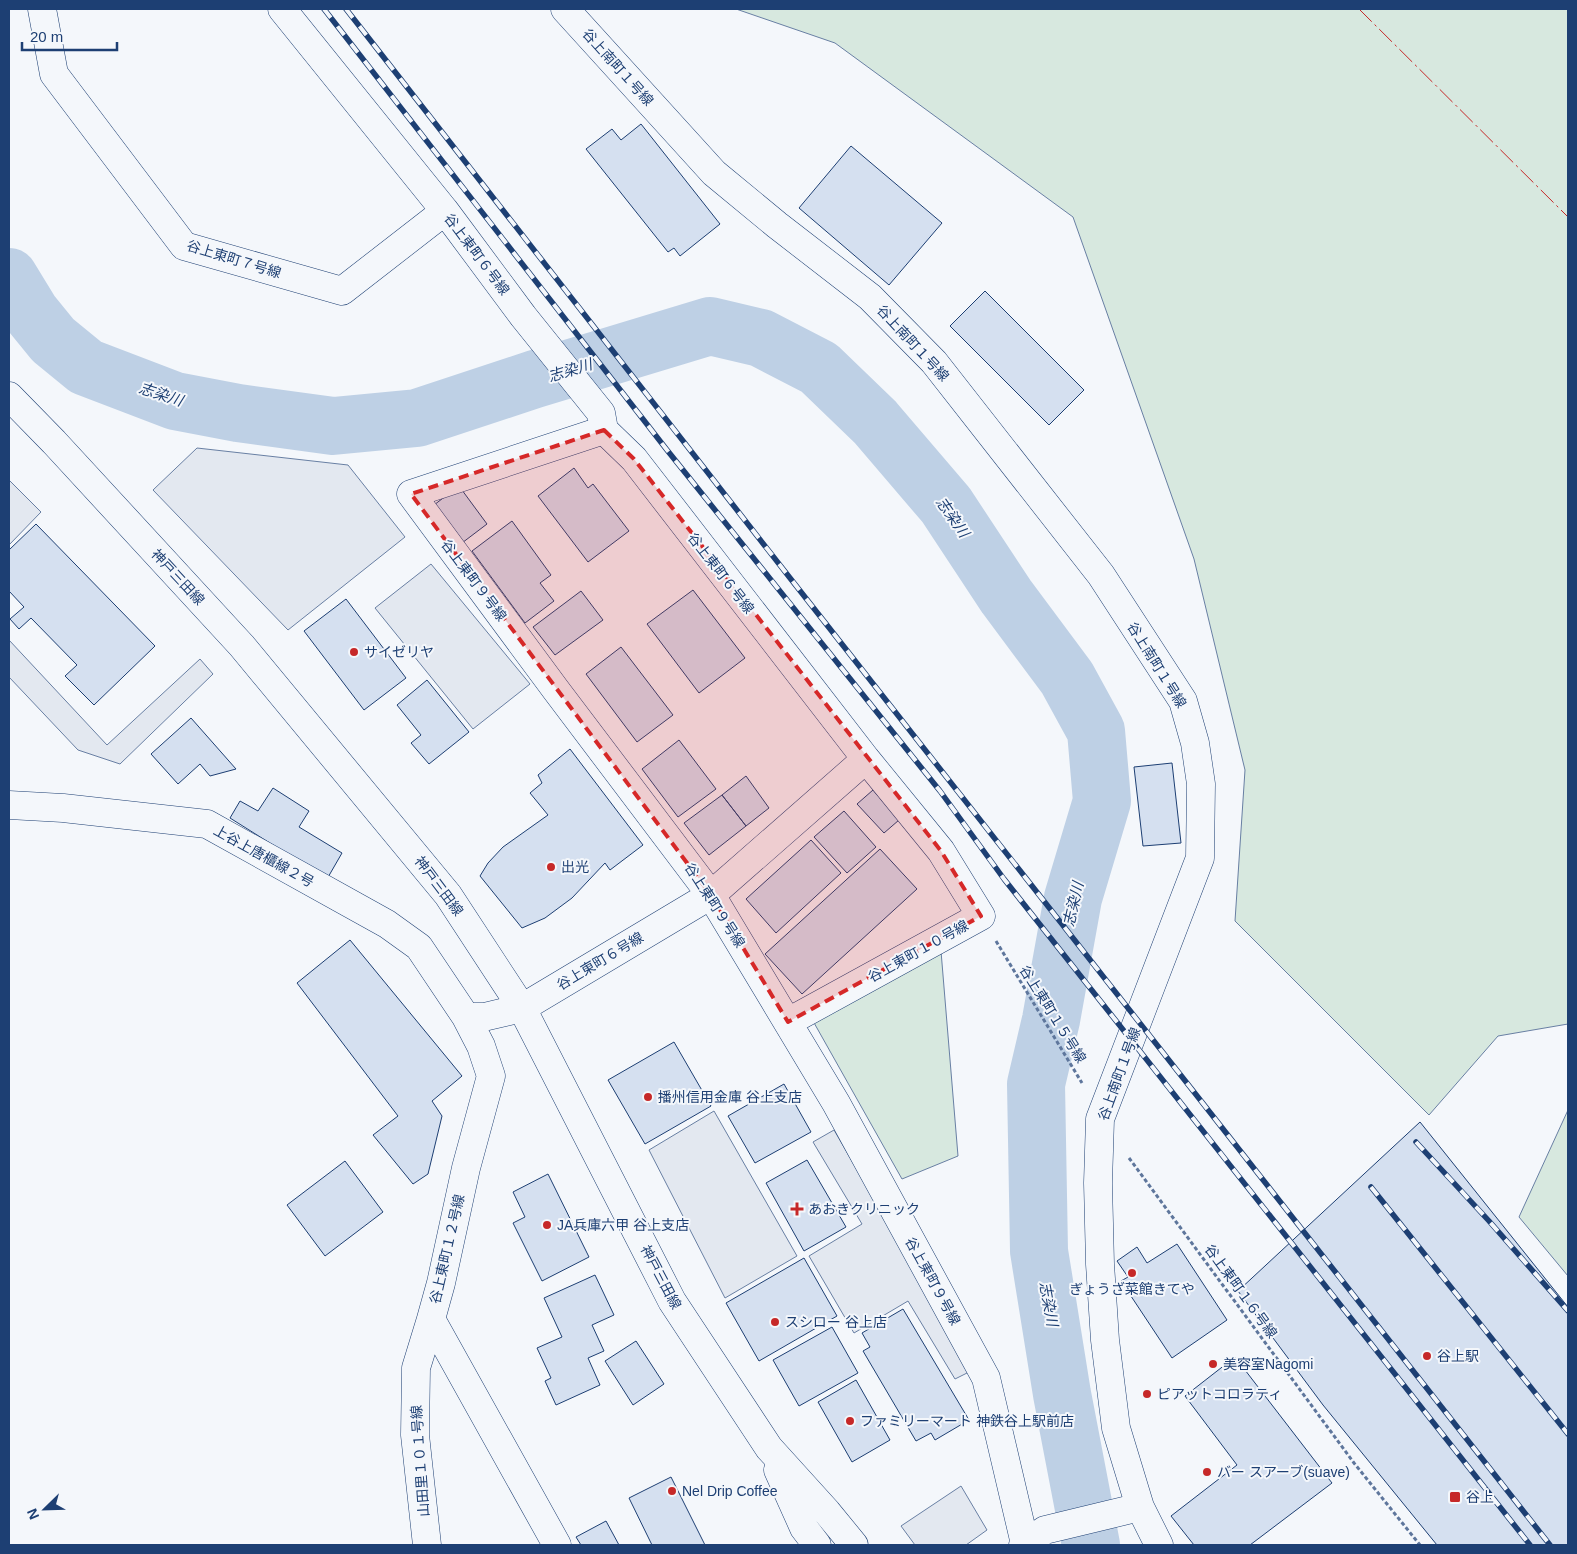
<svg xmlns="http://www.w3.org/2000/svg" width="1577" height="1554" font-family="Arial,'Noto Sans JP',sans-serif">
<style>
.green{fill:#d7e8df;stroke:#687fa3}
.parking{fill:#e3e8f0;stroke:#687fa3}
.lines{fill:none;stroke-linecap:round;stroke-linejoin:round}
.river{stroke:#bed0e5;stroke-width:58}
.building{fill:#d5e0f0;stroke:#1d3f73}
.minor-casing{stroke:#1d3f73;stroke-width:29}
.major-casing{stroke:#1d3f73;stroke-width:29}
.path{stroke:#5e769c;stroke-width:3;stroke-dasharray:4 2.5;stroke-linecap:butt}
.minor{stroke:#f4f7fb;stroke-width:28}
.major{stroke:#f4f7fb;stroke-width:28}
.rail-casing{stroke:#1d3f73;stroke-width:5.5}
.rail{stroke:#f4f7fb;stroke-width:4;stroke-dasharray:11;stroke-linecap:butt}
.power{stroke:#c62828;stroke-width:1;stroke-dasharray:18 4 2.5 4;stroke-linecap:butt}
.marked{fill:#d62828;fill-opacity:0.2;stroke:#d62828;stroke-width:4;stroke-dasharray:10 6;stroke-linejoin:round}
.poi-dot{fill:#c62828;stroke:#f4f7fb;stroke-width:2}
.labels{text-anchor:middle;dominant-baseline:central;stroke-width:4;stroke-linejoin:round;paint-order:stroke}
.street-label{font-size:14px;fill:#1d3f73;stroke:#f4f7fb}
.poi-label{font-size:14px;fill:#1d3f73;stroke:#f4f7fb;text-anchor:start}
.water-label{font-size:15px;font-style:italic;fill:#1d3f73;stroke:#f4f7fb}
</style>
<rect width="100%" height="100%" fill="#f4f7fb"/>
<!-- green -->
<path class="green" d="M736,9h832v1015l-70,12 -69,79 -194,-194 10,-151 -51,-211 -121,-342 -238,-174z
M941,951l17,205 -56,23 -89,-158z
M1568,1110v166l-49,-59z"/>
<!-- parking -->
<path class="parking" d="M197,448l151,17 57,72 -117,93 -135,-140z
M9,480l32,32 -32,33z
M431,564l99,120 -57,45 -98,-121z
M9,640l98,105 93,-86 13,15 -93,90 -42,-14 -69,-73z
M714,1111l83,145 -72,42 -76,-148z
M834,1130l139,240 -18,9 -47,-78 -54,32 -45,-77 53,-32 -49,-82z
M961,1486l26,44 -21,15h-51l-14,-19z"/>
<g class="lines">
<!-- river -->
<path class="river" d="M9,277l22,36 22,27 33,27 89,34 63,12 95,13 84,-8 118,-39 175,-53 51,12 58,30 56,54 71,83 60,91 61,82 29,53 6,70 -29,97 -22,122 -15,64 3,167 23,143 29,151"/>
</g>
<!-- building -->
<path class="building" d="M641,124l79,100 -40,32 -6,-8 -6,4 -82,-103 26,-20 9,11z
M851,146l91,77 -53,62 -90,-77z
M985,291l99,99 -35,35 -99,-99z
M574,468l14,20 5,-4 36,47 -41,31 -50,-66z
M459,486l28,38 -29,22 -28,-38z
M512,521l39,54 -11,8 14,18 -29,22 -53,-72z
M36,524l119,122 -61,59 -29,-29 12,-11 -46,-47 -12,11 -9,-10 14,-12 -15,-16v-41z
M693,590l52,68 -46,35 -52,-69z
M581,591l22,29 -48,35 -22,-28z
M346,599l60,79 -42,32 -60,-79z
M621,647l52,68 -36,27 -51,-68z
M427,680l42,52 -40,32 -18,-21 10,-8 -24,-30z
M191,718l45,51 -26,7 -10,-12 -22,20 -27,-30z
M679,740l37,49 -38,28 -36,-48z
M570,749l73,96 -33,25 -5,-7 -33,35 -27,20 -23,10 -42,-52 8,-13 15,-16 45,-32 -18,-22 12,-10 -4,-8z
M1172,763l9,80 -38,3 -9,-79z
M746,776l23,32 -23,18 -24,-31z
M273,788l36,23 -10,16 43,26 -15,26 -97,-61 10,-17 18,10z
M873,790l26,30 -15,13 -27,-29z
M722,795l24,31 -37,29 -25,-32z
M844,811l32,36 -29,26 -33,-36z
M811,840l30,33 -65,60 -30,-34z
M880,849l37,40 -115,105 -37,-40z
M350,940l112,136 -30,25 10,15 -14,58 -15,10 -40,-49 25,-19 -101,-133z
M674,1042l37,64 -66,38 -37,-64z
M784,1084l27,48 -56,31 -27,-47z
M1420,1122l148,185v238h-131l-114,-140 -85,-114z
M807,1160l39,67 -42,24 -38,-68z
M345,1161l38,51 -58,44 -38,-51z
M548,1174l41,83 -47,24 -29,-58 12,-6 -12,-25z
M1177,1244l50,76 -55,38 -51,-77 7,-4 -11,-16 20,-14 10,16z
M804,1258l33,58 -78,45 -33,-58z
M595,1275l19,40 -22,10 12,26 -16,7 12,27 -44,20 -11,-24 6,-3 -14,-30 25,-11 -18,-39z
M903,1309l66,111 -34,20 -4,-7 -15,8 -53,-90 7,-4 -8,-14z
M832,1327l26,46 -59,33 -26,-46z
M636,1341l28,43 -31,21 -28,-44z
M1235,1357l97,126 -82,62h-56l-23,-29 66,-51 -52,-69z
M856,1380l34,60 -38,22 -34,-60z
M671,1477l34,68h-53l-23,-47z
M606,1521l13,24h-38l-5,-8z"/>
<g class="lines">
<defs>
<path id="minor" d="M42,9l12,65 130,172 158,45 103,-80
M282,9l163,202 78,105 78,97 3,17 30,29 232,300 -155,136 -189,113 -38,9h-18
M565,9l149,164 63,52 93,72 64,65 167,213 82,126 12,42 6,41 -1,74 -100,261 -2,64 2,81 5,76 11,88 24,79 19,38
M604,430l-193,64 145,196 155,205 125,208 150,275 39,166
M9,805l54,3 144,16 180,100 32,23 47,70 15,29 10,30 -25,92 -25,115 -10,36 126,226
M788,1022l193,-106 -40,-65 -75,-92
M427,1545l-12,-110 1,-67 15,-49
M1023,1545l22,-15 95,-23"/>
<path id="major" d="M9,396l45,46 188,204 206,249 74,113 150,293 97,147 58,64 27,33
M778,1470l26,58 13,17"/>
</defs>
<!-- minor casing -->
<use href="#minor" class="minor-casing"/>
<!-- major casing -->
<use href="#major" class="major-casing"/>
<!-- path -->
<path class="path" d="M996,941l86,142
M1129,1158l225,305 66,82"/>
<!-- minor -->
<use href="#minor" class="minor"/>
<!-- major -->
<use href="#major" class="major"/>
<defs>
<path id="rail" d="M324,9l343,441 273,341 64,88 526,666
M346,9l444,569 760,967
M1416,1142l73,79 79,90
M1371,1187l197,247"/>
</defs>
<!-- rail casing -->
<use href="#rail" class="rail-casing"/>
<!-- rail -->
<use href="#rail" class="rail"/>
<!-- power -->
<path class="power" d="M1359,9l209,208"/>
</g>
<!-- marked area -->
<path class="marked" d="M604,430l30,29 307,392 40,65 -193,106 -77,-127 -300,-401z"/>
<!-- markers -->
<g class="poi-dot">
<circle cx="354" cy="652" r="5"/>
<circle cx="551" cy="867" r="5"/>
<circle cx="648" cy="1097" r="5"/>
<path d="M794.5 1201.5h5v5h5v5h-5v5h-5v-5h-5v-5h5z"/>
<circle cx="547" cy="1225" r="5"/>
<circle cx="1132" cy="1273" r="5"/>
<circle cx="775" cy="1322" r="5"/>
<circle cx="1427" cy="1356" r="5"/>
<circle cx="1213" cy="1364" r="5"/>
<circle cx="1147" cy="1394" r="5"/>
<circle cx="850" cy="1421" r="5"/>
<circle cx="1207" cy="1472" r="5"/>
<circle cx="672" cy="1491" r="5"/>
<rect x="1449" y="1491" width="12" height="12" rx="2.5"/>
</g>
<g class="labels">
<!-- street labels -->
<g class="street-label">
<text transform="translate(618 67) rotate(48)">谷上南町１号線</text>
<text transform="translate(477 254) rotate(53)">谷上東町６号線</text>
<text transform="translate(234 259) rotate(17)">谷上東町７号線</text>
<text transform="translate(913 343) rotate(47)">谷上南町１号線</text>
<text transform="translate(721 573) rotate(52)">谷上東町６号線</text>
<text transform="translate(178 577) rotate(47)">神戸三田線</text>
<text transform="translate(474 580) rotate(53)">谷上東町９号線</text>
<text transform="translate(1157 665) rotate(58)">谷上南町１号線</text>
<text transform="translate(264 856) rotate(29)">上谷上唐櫃線２号</text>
<text transform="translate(439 886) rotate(53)">神戸三田線</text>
<text transform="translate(715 905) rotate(57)">谷上東町９号線</text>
<text transform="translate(918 951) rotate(-29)">谷上東町１０号線</text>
<text transform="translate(600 961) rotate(-31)">谷上東町６号線</text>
<text transform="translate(1053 1014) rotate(58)">谷上東町１５号線</text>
<text transform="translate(1119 1074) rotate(-70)">谷上南町１号線</text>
<text transform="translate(447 1249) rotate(-77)">谷上東町１２号線</text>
<text transform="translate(661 1277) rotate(62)">神戸三田線</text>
<text transform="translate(933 1281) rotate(61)">谷上東町９号線</text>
<text transform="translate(1241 1291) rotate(54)">谷上東町１６号線</text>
<text transform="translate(420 1461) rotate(-94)">山田里１０１号線</text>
</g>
<!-- poi labels -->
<g class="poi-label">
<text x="364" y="652">サイゼリヤ</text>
<text x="561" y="867">出光</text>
<text x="658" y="1097">播州信用金庫 谷上支店</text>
<text x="808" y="1209">あおきクリニック</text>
<text x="557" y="1225">JA兵庫六甲 谷上支店</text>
<text x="1132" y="1289" text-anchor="middle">ぎょうざ菜館きてや</text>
<text x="785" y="1322">スシロー 谷上店</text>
<text x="1437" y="1356">谷上駅</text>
<text x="1223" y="1364">美容室Nagomi</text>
<text x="1157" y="1394">ピアットコロラティ</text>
<text x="860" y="1421">ファミリーマート 神鉄谷上駅前店</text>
<text x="1217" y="1472">バー スアーブ(suave)</text>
<text x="682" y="1491">Nel Drip Coffee</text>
<text x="1466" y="1497">谷上</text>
</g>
<!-- water labels -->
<g class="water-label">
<text transform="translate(570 370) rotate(-17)">志染川</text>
<text transform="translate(161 394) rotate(18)">志染川</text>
<text transform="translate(953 517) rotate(55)">志染川</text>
<text transform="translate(1073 904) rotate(-77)">志染川</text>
<text transform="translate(1049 1304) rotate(80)">志染川</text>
</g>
</g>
<!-- border -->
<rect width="1577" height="1554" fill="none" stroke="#1d3f73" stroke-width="20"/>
<!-- north arrow -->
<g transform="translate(45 1509) rotate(247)" stroke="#f4f7fb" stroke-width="4" paint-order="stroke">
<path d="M0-4L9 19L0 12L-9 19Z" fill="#1d3f73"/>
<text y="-8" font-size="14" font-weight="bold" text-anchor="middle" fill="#1d3f73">N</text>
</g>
<!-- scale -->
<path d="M22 42v8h95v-8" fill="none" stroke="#1d3f73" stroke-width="2.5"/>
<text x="30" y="42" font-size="15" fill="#1d3f73" stroke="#f4f7fb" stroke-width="4" paint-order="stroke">20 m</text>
</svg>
